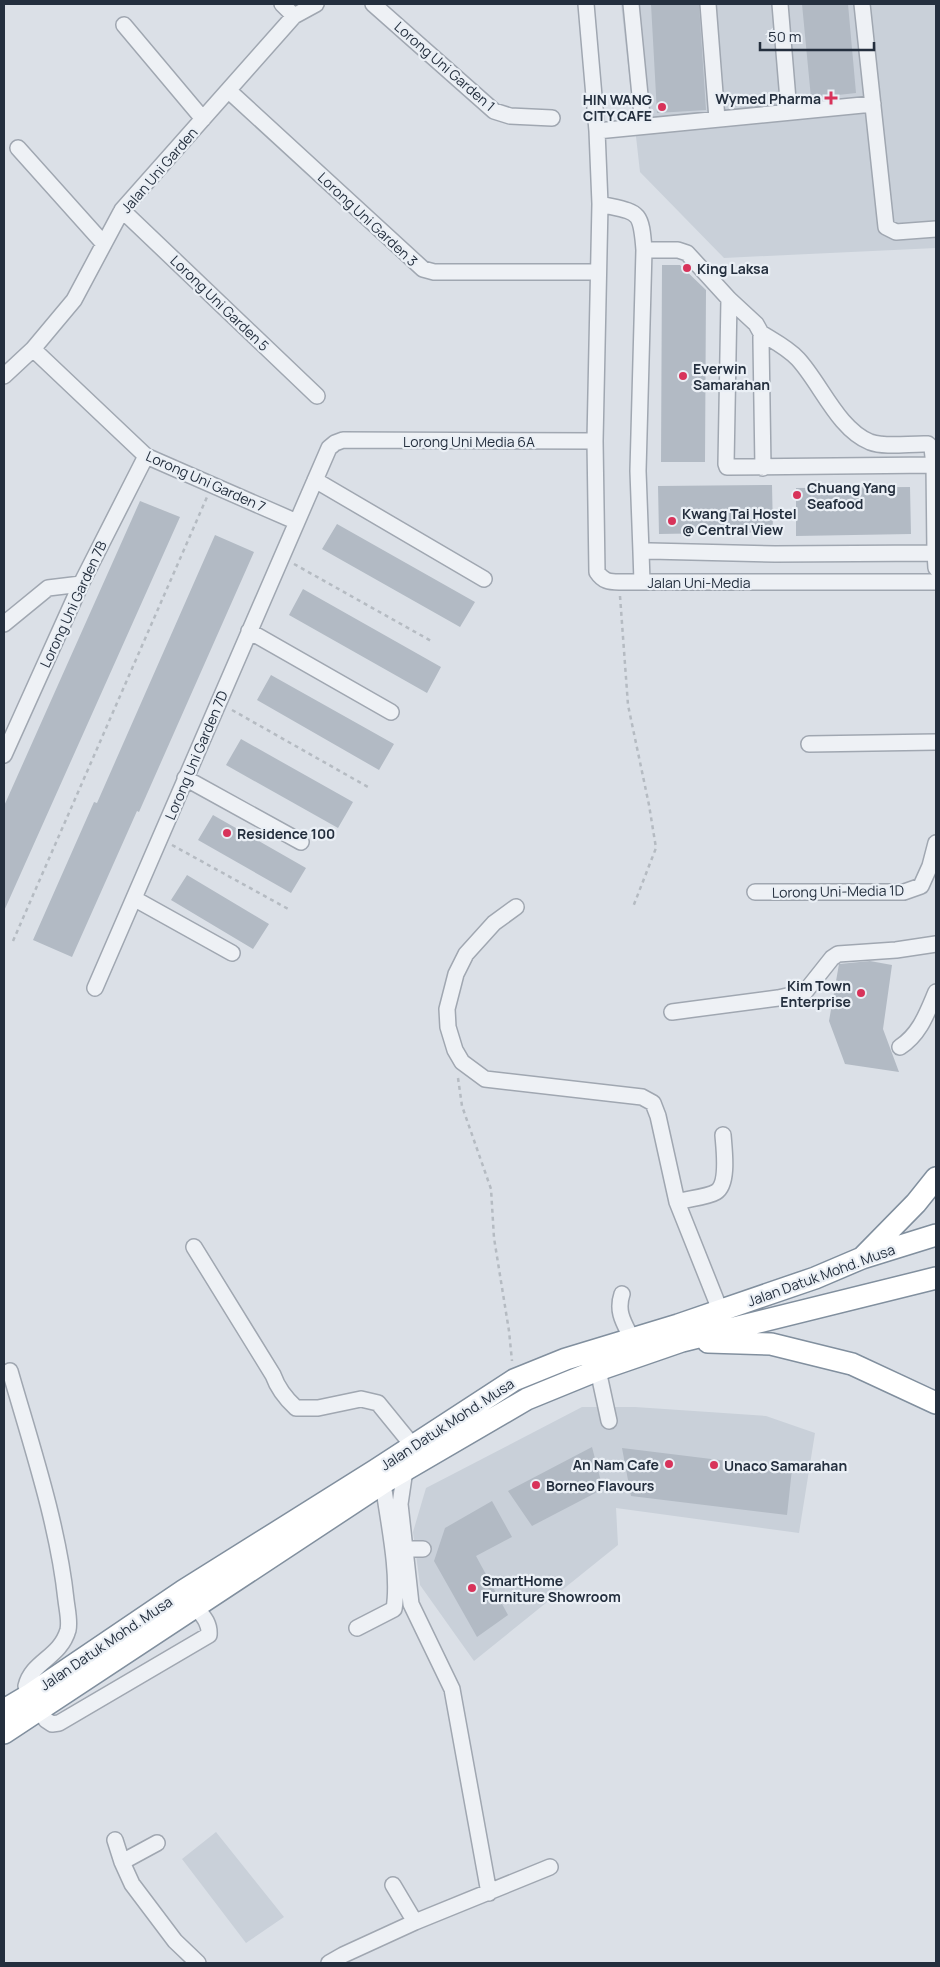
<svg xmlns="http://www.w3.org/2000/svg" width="940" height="1967" font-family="Manrope,sans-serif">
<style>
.built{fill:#c9d0d9}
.building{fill:#b2bac4}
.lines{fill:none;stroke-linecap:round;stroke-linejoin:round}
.minor-casing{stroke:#a0a7b1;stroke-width:18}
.highway-casing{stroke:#818f9e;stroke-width:24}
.path{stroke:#b5bbc2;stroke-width:2.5;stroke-dasharray:4 4;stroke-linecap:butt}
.minor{stroke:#eef1f5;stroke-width:15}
.highway{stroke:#fff;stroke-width:21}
.poi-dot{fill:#d8335a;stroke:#eaeff5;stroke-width:2}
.labels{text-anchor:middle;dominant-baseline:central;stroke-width:4.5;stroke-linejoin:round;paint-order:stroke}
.street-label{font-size:14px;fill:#242f3e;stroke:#eaeff5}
.poi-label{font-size:14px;font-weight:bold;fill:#242f3e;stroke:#eaeff5;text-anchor:start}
</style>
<rect width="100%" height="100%" fill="#dbe0e7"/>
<!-- built -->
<path class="built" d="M621,4h315v244l-212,10 -84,-86z
M582,1407h53l131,9 49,17 -16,100 -183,-25 2,37 -144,116 -54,-76 -7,-53 13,-44z
M216,1832l68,85 -38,26 -64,-84z"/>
<!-- building -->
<path class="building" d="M651,4h48l7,106 -49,3z
M802,4h46l8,89 -45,5z
M662,265h18l26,25 -1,172h-44z
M772,485l1,47 -114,2 -1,-48z
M910,487l1,47 -115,2v-48z
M140,501l40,16 -176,394v-105z
M337,524l138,78 -15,25 -138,-78z
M215,535l39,17 -115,260 -2,-1 -65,146 -39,-17 61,-138 3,1z
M303,589l138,78 -14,26 -138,-78z
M271,675l123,69 -15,26 -122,-70z
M241,739l112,63 -15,26 -112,-63z
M213,815l93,53 -15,25 -93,-53z
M187,875l82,49 -16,25 -82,-49z
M870,961l22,4 -9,64 16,43 -54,-8 -16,-43 10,-57z
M592,1447l11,42 -71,37 -24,-35z
M622,1448l170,21 -5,46 -156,-19z
M492,1501l20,36 -36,19 32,59 -31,22 -43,-76 11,-33z"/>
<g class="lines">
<defs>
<path id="minor" d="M282,4l12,12
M373,4l121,107 16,5 42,2
M586,4l11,127 3,73 -5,237 2,131c6,9 12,10 22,10h317
M631,4l12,122
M708,4l9,115
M780,4l9,108
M862,4l24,223 10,5 40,-3
M124,25l79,94
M229,91l194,178 11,3h164
M597,131l276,-27
M18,148l86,96
M600,204c39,9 41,5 44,46l-6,221 3,81
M122,210l195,186
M644,250h34l9,3 42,46 27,25 5,9v8l2,127
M729,299l-3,165 1,3 207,-2 1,88
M761,333c13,8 27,15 37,26 23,25 40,70 72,83 16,6 41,1 58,2l4,4 2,17
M33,349l113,107 151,66
M4,376l29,-27 41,-49 48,-90 172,-194 22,-12
M315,480l169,99
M642,582l-1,-30 9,-1 125,3 160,-1 1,15
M4,624l44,-36 33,-4
M249,631l142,81
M809,744l127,-2
M4,755l77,-171 65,-128
M185,778l116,64
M755,892h149l17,-6 9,-20 6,-23
M135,899l97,54
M516,907l-22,16 -28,31 -10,20 -9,35 1,18 7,23 7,12 23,17 157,18 11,6 5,13 19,86 43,108
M95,988l234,-540 6,-5 8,-3 252,1
M672,1012l106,-14 27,-6 27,-34 6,-4 58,-4 40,-6
M900,1047c20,-13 27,-34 36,-55
M677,1202c10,-3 31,-5 39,-10 13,-8 8,-43 7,-57
M194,1247l79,128c5,14 12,23 23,33h22l43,-9 17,4 35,43
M622,1294c-6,18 2,29 10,45
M598,1370l11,51
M10,1371c21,73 48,153 56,229 1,9 4,21 2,30 -8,28 -36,31 -42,56l5,8
M405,1470l-5,34 11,100 41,85 37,204
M405,1549h18
M357,1628l37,-19c6,-35 -6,-89 -11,-126
M39,1709l7,11 6,4 7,-1 150,-88c1,-12 -6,-19 -14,-29
M115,1840l7,22 10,22 43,57 23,22
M122,1862l35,-19
M393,1885l22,37
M329,1963l14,-8 72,-33 135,-55"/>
<path id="highway" d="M864,1256l52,-53 20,-25
M708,1342l63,2 81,20 84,39
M4,1710l27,-16 152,-103 193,-121 138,-90 52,-21 112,-34 137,-47 47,-20 74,-23
M4,1733l379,-250 144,-84 71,-29 84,-29 254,-63"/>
</defs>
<!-- minor casing -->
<use href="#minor" class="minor-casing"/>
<!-- highway casing -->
<use href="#highway" class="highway-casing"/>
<!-- path -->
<path class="path" d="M294,564l139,78
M620,596l8,109 21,100 7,43 -23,59
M232,710l136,77
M172,845l118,65
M13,941l194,-444
M458,1078l4,28 29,83 3,49 15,93 3,30"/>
<!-- minor -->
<use href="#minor" class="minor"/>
<!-- highway -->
<use href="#highway" class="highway"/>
</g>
<!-- markers -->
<g class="poi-dot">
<path d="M828.5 90.5h5v5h5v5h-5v5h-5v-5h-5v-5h5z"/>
<circle cx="662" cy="107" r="5"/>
<circle cx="687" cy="268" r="5"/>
<circle cx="683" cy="376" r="5"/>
<circle cx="797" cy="495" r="5"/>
<circle cx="672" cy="521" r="5"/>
<circle cx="227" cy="833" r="5"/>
<circle cx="861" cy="993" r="5"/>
<circle cx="669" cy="1464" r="5"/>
<circle cx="714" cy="1465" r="5"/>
<circle cx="536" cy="1485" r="5"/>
<circle cx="472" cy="1588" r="5"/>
</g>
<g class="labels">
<!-- street labels -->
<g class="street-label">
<text transform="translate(445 66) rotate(41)">Lorong Uni Garden 1</text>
<text transform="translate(159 170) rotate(-49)">Jalan Uni Garden</text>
<text transform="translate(368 219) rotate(43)">Lorong Uni Garden 3</text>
<text transform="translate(220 303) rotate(44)">Lorong Uni Garden 5</text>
<text x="469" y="441">Lorong Uni Media 6A</text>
<text transform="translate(206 481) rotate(24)">Lorong Uni Garden 7</text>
<text x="699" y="582">Jalan Uni-Media</text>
<text transform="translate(73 604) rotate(-65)">Lorong Uni Garden 7B</text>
<text transform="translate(196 755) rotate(-67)">Lorong Uni Garden 7D</text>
<text transform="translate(838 891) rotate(-1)">Lorong Uni-Media 1D</text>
<text transform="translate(821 1275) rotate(-20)">Jalan Datuk Mohd. Musa</text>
<text transform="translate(447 1424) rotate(-33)">Jalan Datuk Mohd. Musa</text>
<text transform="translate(106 1643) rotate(-34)">Jalan Datuk Mohd. Musa</text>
</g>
<!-- poi labels -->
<g class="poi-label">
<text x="821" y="98" text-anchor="end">Wymed Pharma</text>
<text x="652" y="99" text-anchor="end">HIN WANG<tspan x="652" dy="16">CITY CAFE</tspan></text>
<text x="697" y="268">King Laksa</text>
<text x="693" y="368">Everwin<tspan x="693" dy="16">Samarahan</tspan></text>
<text x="807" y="487">Chuang Yang<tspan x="807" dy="16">Seafood</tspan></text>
<text x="682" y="513">Kwang Tai Hostel<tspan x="682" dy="16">@ Central View</tspan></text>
<text x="237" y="833">Residence 100</text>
<text x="851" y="985" text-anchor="end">Kim Town<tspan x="851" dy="16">Enterprise</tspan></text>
<text x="659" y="1464" text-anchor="end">An Nam Cafe</text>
<text x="724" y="1465">Unaco Samarahan</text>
<text x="546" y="1485">Borneo Flavours</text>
<text x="482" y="1580">SmartHome<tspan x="482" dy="16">Furniture Showroom</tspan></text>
</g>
</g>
<!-- border -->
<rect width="940" height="1967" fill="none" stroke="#242f3e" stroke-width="10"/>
<!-- scale -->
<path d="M760 42v8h114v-8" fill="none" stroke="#242f3e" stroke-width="2.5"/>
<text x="768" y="42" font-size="15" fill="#242f3e" stroke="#eaeff5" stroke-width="4" paint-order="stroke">50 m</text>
</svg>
